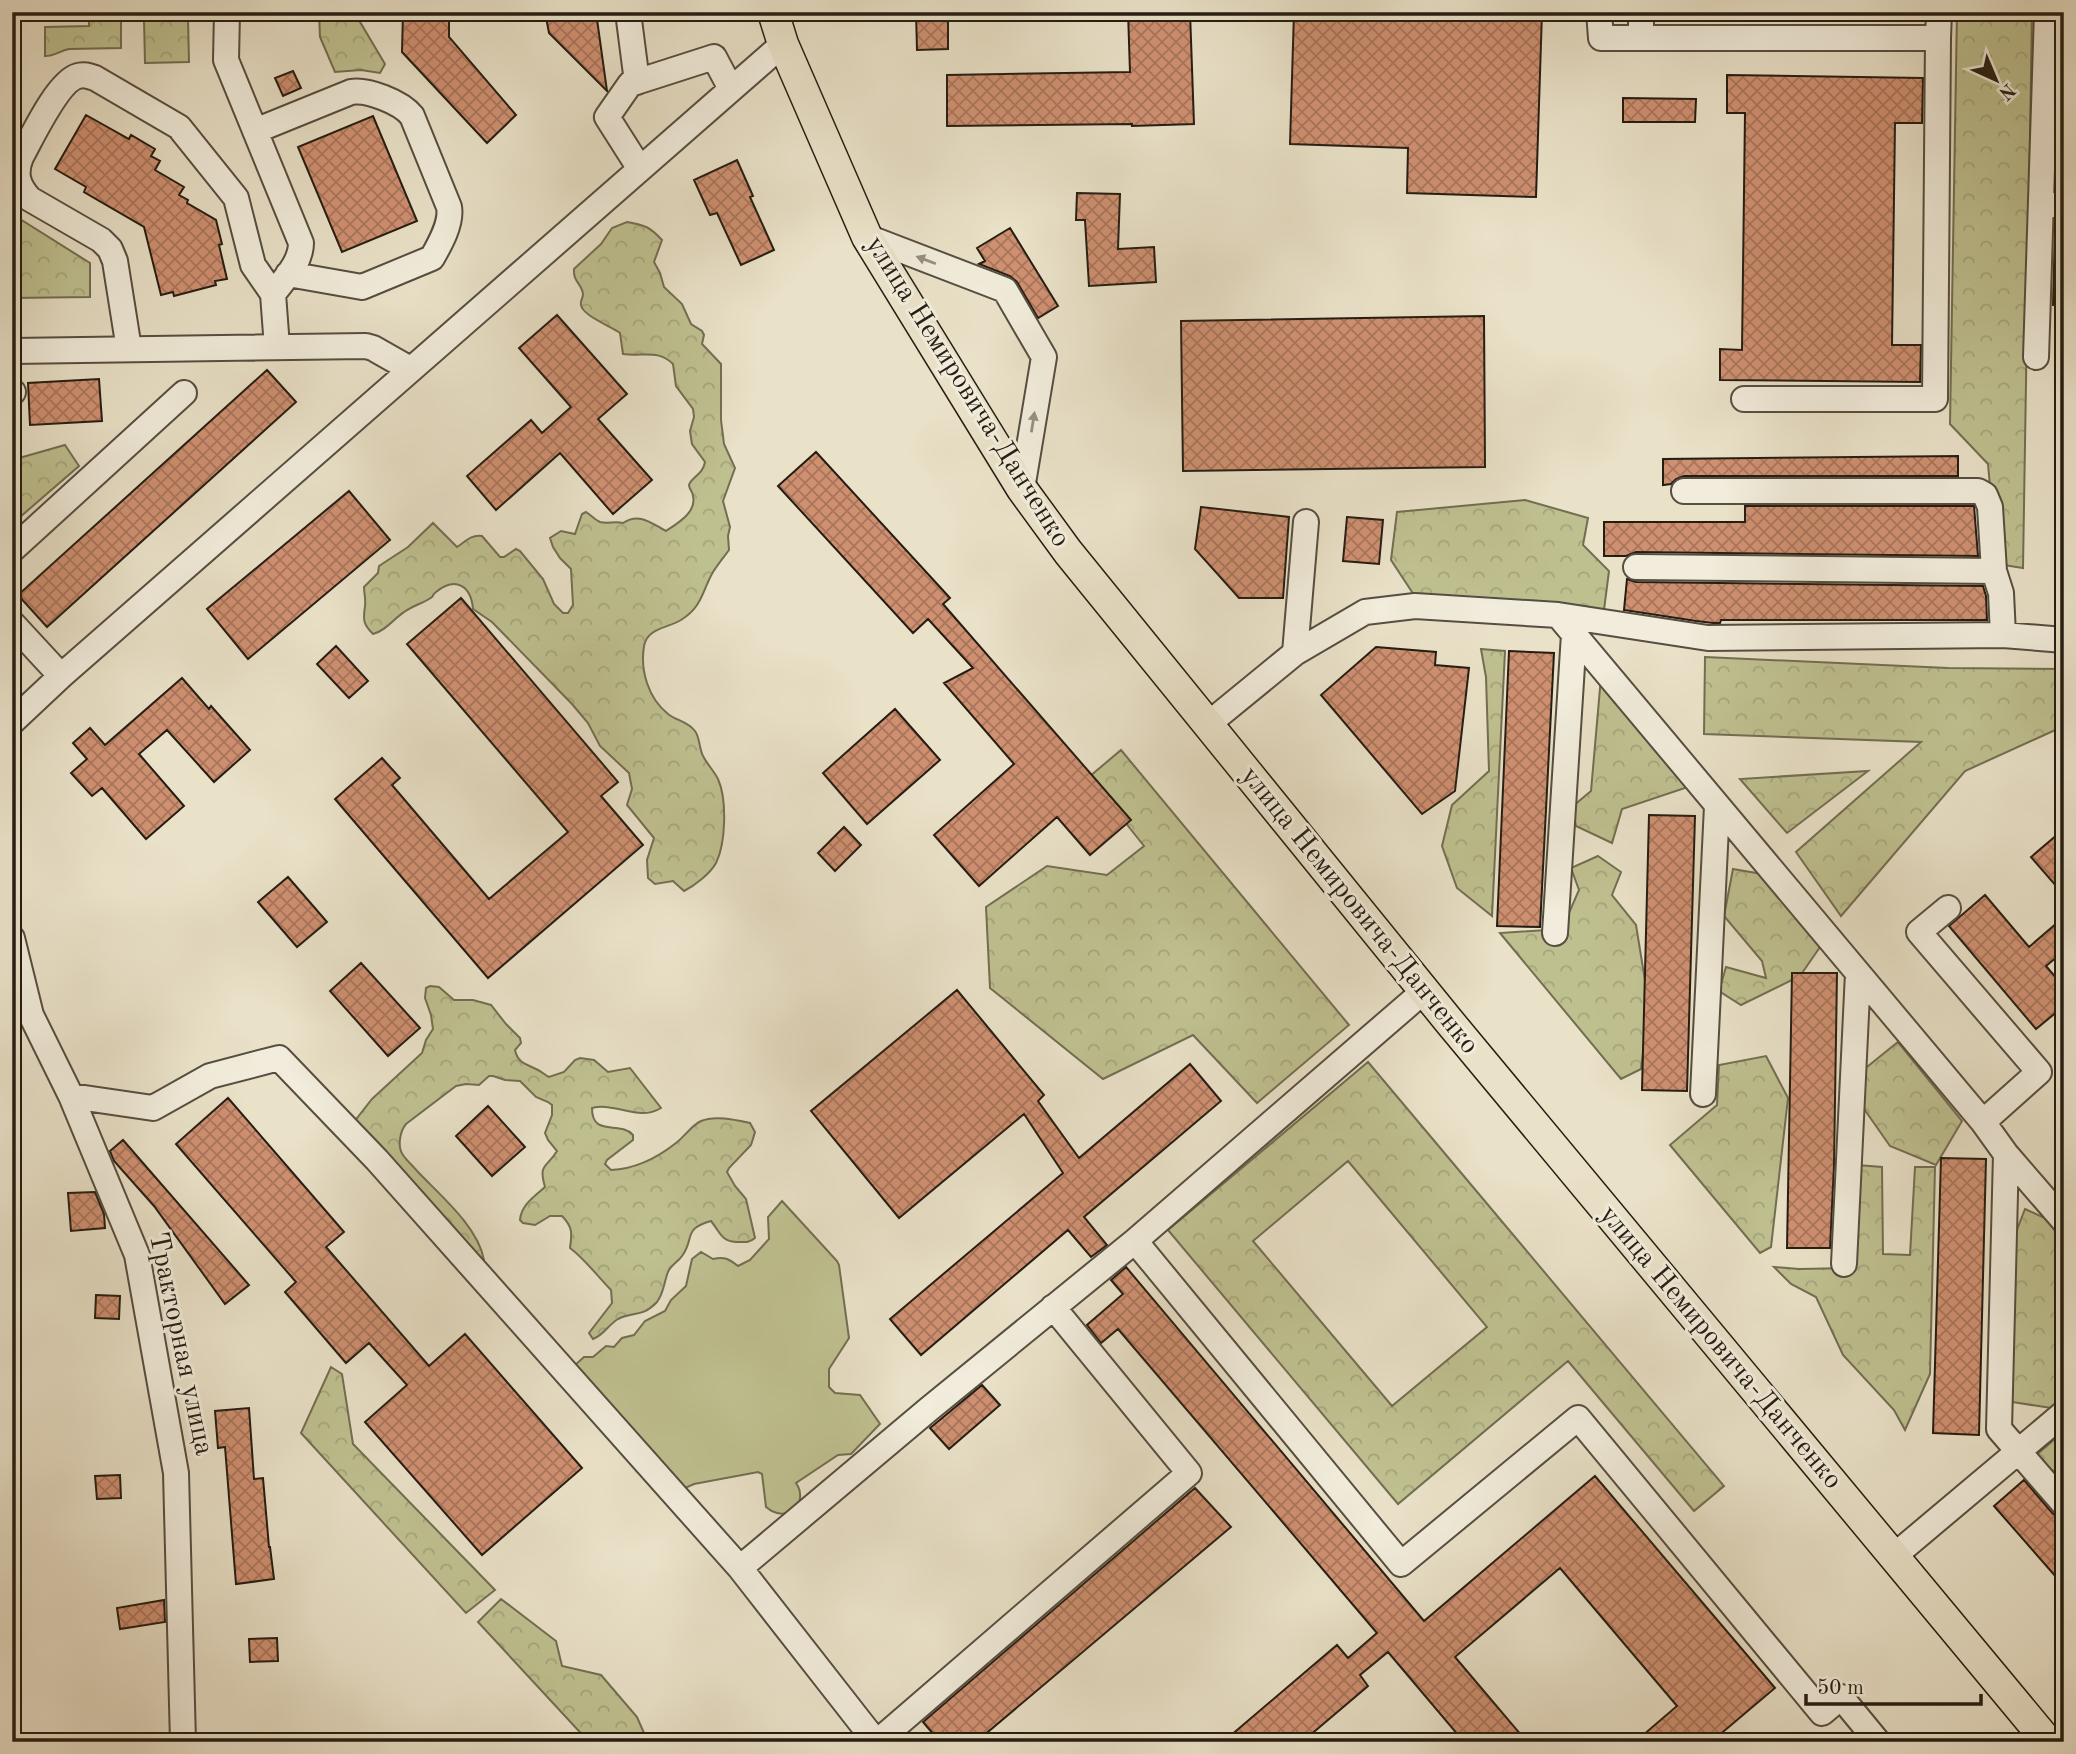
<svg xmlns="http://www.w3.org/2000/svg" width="2076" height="1754" font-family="'Old Standard TT',serif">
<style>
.green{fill:#bfc090;stroke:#726e51;stroke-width:2}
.forest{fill:url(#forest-crowns);stroke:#726e51;stroke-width:2;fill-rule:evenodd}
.building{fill:url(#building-cross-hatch);stroke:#251d12;stroke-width:2}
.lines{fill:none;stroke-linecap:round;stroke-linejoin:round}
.minor-casing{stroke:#564e40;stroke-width:28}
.major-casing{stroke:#251d12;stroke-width:33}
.minor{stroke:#f1ecdb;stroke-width:24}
.major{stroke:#e9e1c8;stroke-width:30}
.oneway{fill:#958f81}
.labels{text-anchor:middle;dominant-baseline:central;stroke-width:6;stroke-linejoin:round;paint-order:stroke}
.street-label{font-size:28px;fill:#251d12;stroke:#f1ecdb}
</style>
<defs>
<pattern id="forest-crowns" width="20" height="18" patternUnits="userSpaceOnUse" patternTransform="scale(1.75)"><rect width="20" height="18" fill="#bfc090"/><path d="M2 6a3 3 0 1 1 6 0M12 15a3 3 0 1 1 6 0" fill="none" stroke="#a4a57b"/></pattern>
<pattern id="building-cross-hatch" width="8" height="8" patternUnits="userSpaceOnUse" patternTransform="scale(1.75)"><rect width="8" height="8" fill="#cf9071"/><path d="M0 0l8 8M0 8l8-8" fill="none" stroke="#a8755b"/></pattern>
</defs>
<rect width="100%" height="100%" fill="#e9e1c8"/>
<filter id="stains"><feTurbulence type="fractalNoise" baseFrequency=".00286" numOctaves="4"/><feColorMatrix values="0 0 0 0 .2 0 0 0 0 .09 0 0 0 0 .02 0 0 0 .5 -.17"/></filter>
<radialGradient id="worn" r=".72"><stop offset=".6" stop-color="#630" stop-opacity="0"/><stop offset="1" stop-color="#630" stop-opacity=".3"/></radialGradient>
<!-- green -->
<path class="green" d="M782,1201l55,60 2,4 10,73 -20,31v18l6,6 25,2 20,29 -29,30 -13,1 -42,28c2,3 4,7 4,11 2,21 -21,25 -34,13l-4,-33 -4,-2 -64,12 -25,11 -105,-120 20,-18h9l13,-11 8,1 8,-9 12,-3 11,-14 20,-10 6,-11 15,-14 6,-27 9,-7 12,7c11,-3 16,0 25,7l12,-6 19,-21 -1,-22z"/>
<!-- forest -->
<path class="forest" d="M349,12l11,10 25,42 -5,9 -19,-3 -26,2 -15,-35 -1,-24z
M1957,12h75l-9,556 -26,-4 -9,-100 -38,-40z
M188,19l1,43 -44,1 -1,-43z
M121,20v28l-52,1c-10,2 -14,7 -24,7v-29l44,-1v-5z
M12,214l78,49v34l-78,1z
M627,222c18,3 23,5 35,18l-8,22 6,11 4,14 18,17 9,20 11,7 2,4 -2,9 19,20v56l3,24 11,24 -12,33 7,26 -2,9 1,14c-5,7 -11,14 -16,22 -11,19 -10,34 -32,48 -13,8 -34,8 -37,26 -4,24 4,52 24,68 9,7 19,7 27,17 5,7 4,17 8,25 4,8 11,15 15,23 9,20 8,64 -2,84 -6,11 -22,23 -32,28l-11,-10 -18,3 -7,-6 -1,-18 7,-22 -27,-33 5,-16 -3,-16 -29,-27 -12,-23 -16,-19 -80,-82 -19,-13c-2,-23 -17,-33 -37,-17 -6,5 0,3 -7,7 -6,4 -14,6 -20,10 -14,7 -21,21 -36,25 -10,-10 -10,-14 -8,-28 1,-6 -1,-13 -1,-19l14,-14 1,-7 29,-19 25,-24 24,24c8,-5 14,-13 25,-11l18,21h4l12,-8 4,2 23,28 11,25 9,9h5l5,-8 -2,-36 -11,-11 -7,-11 -3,-9 11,-7 14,3 7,-20 4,-2c5,3 9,8 14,10 8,2 15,-1 23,1 16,-11 28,0 43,8 12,-8 31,-19 27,-35 0,-4 -4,-7 -4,-11 2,-8 14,-10 16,-23l-13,-18 -2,-13 4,-14 -1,-8 -17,-23 -3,-22c-15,-15 -30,-7 -50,-10l-3,-21c-10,-7 -38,-18 -39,-28 -1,-5 2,-6 2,-11 -1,-10 -10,-12 -9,-25l27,-25 11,-16z
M65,445l14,21 -67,58v-64z
M1525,500l63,18 -5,27 26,26 -5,39 -188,-12 -25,-38 6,-48z
M1481,649l24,2 -13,265 -35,-28 -15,-42 10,-41 37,-34 -3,-94z
M1705,657l243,11 116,1v57l-99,45 -124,145 -45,-64 125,-110 -217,-8z
M1601,677l95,85 -11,26 -63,21 -10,34 -36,-17 -4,-19 19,-16z
M1121,750l228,275 -92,78 -64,-68 -90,44 -113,-91 -4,-81 61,-41 60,9 37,-29 -55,-69z
M1868,771l-81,62 -47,-54z
M1598,856l23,16 -9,23 24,30 13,80 -8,64 -20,10 -121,-146 62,-4 17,-39 -8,-22z
M1733,869l29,5 40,45 18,28 -20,29 -59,29 -22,-14 7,-24 40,11 -4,-17 -38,-45z
M430,986l9,1 15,13h19l18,5 15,19 14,14 1,5 -6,7c3,14 12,14 23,20 4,2 7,5 11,7l15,-5 11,-12 5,-2 14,2 14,12 22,-4 31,40c-23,14 -44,-6 -69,0 0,30 28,12 41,27v5l-26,20 -2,4 6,6c24,-1 46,-12 65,-27 8,-6 16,-18 25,-22 14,-6 35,-1 49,2l5,9 -4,13 -22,23 -2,4 8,14 11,13 9,39c-6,5 -10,4 -17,4 -17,0 -18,-10 -27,-21 -29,8 -16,18 -29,35 -4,6 -11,9 -14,16 -4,10 -4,21 -11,30 -15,16 -24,9 -39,17 -10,6 -14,16 -25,20l-4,-6 23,-30 -1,-13c-14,-14 -25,-30 -41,-42 2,-14 3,-21 -8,-32h-12l-15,9 -12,-2 -3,-3c1,-15 15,-24 25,-33 -7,-24 2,-19 12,-36l-9,-11 -3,-7 7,-18v-10l-4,-3 -12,-5 -16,-16 -15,-1 -12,-4h-4l-10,9 -13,-1 -10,2 -50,38c-6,7 -9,23 -3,31 4,6 11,12 15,17 23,24 60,55 66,88l-7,10 -123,-148 18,-23 50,-46 4,-13 7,-11 -2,-14 -6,-17 1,-10z
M1898,1042l64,79 -26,44 -46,-19 -35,-50 2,-21z
M1766,1056l22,42 -17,149 -11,6 -90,-108 47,-40 2,-40z
M1368,1062l356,424 -30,25 -126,-150 -170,143 -230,-274zM1348,1161l139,166 -95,79 -139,-165z
M1857,1165l25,2 1,87 27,1 5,-88h20l-5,207 -25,56 -11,-20 -51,-55 -27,-58 -25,-13 -17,-17 25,2 54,-1z
M2025,1209l24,11 15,17v161l-13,10 -39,-6 1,-162z
M331,1367l11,7 11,70 142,146 -29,23 -165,-180z
M2064,1431v38l-18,3 -12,-15z
M501,1599l55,42 6,25 39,9 36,42 11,25h-59l-111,-120z"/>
<!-- building -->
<path class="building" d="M403,12h46v25l67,78 -29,28 -85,-91z
M545,12h51l11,79 -58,-58z
M916,12h32v37l-31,1z
M1128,12h62l4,112 -62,2v-2l-185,2v-51l183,-3z
M1294,12h248l-6,185 -129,-4 1,-45 -118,-4z
M293,71l8,17 -18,8 -8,-18z
M1727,75l196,3 -1,45h-27l-3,222h29l-1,37 -200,-2v-31l22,1 3,-237h-18z
M1623,98l73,1 -1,23h-72z
M86,115l43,24 2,-4 24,14 -4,7 9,5 -5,9 29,17 -5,8 9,5 -1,3 29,17 6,24 -3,1 8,34 -12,2 1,4 -42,11 -1,-4 -12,3 -17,-68 -60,-35 2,-5 -31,-18z
M373,116l44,105 -75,31 -44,-105z
M737,160l16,36 -3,1 24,53 -33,15 -24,-52 -7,2 -16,-35z
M1077,193l43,1 -2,55 36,-2 2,35 -67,4 -4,-66h-9z
M1010,228l48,78 -20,12 -21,-36 -7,-6 -31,-12 6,-3 -8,-13z
M2055,231h9v73l-11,1z
M557,315l70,79 -29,25 54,61 -39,34 -53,-61 -64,57 -29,-34 64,-56 11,13 29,-26 -52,-59z
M1484,316l1,151 -302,4 -2,-150z
M267,370l29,32 -249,225 -29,-32z
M99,379l3,42 -72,4 -2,-42z
M816,452l134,146 -7,6 188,216 -41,35 -33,-38 -78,69 -45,-51 80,-71 -70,-81 29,-15 -45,-49 -15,14 -135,-147z
M1958,456v20h-274l-8,3 -5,5 -8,1v-26z
M349,491l41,49 -142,119 -41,-50z
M1745,506h229l4,50 -342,-4 -10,4h-22v-34h141z
M1201,507l88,10 -6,81h-44l-44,-49z
M1347,517l36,3 -4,44 -36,-3z
M1627,579l9,3 347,4 3,10 1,24h-266l-1,3h-7l-17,-2 -72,-11z
M461,598l157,184 -17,14 42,49 -155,133 -153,-179 47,-41 18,20 -8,7 97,114 79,-67 -161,-188z
M336,646l32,35 -19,17 -32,-34z
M1376,647l60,5 -1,13 34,3 -14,123 -33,23 -101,-119z
M1509,651l45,2 -14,274 -43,-1z
M182,678l27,31 2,-3 39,44 -36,32 -47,-52 -28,24 45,52 -38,33 -44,-51 -10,8 -21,-23 16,-14 -14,-16 17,-15 15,17z
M895,709l45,51 -73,64 -44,-51z
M1649,815l46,1 -8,275 -45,-1z
M844,827l17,18 -26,26 -17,-18z
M2064,829v66l-33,-38z
M288,877l39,45 -30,25 -39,-45z
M1985,895l44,52 35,-30v34l-18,15 18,21v19l-28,23 -87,-103z
M361,963l59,65 -32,28 -58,-65z
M1792,973h45l-3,192 -4,83h-43z
M957,990l87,105 -6,6 41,57 111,-94 31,37 -137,116 23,28 -16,12 -23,-27 -147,125 -31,-36 173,-146 -39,-59 -125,104 -88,-107z
M228,1098l116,134 -18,15 103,119 36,-32 117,134 -100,87 -117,-133 42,-37 -38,-42 -23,20 -61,-71 11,-10 -120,-138z
M488,1106l37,41 -33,29 -36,-40z
M123,1140l126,145 -24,19 -71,-98 -40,-45 -4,-10z
M1941,1158l45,1 -7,276 -46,-2z
M95,1192l9,22 1,14 -34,3 -3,-38z
M1126,1267l298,354 171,-145 180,212 -64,54h-76l42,-36 -117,-138 -105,89 72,85h-63l-76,-90 -28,23 8,11 -66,56h-79l114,-97 11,13 29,-25 -259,-304 -17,14 -14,-18 36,-31 -12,-14z
M96,1295l24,1 -1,23 -24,-1z
M982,1385l18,20 -51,44 -19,-21z
M249,1408l5,71 9,-1 6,69h1l4,32 -38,5 -11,-137 -7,1 -3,-37z
M120,1475l1,23 -24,1 -2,-23z
M2024,1480l29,34 11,4v68l-70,-80z
M1195,1488l36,39 -255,215h-36l-17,-20z
M164,1600l1,22 -45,7 -3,-21z
M277,1638l1,23 -28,1 -1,-23z"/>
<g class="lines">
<defs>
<path id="minor" d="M227,12l-1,48 75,183c0,20 -17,36 -28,51l4,53
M628,12l9,70
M1599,12l2,26h337l1,-26
M1641,12v26
M255,131l96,-39c16,-3 50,10 61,24l37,91c3,16 -9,37 -17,51l-70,29 -74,-13
M640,169l-33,-52 23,-33 84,-27 17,32
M2041,205h23
M867,237l138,53 39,67 -22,132
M129,349l-14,-88 -5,-12 -9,-9 -71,-41c-12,-13 -16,-25 -9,-42 11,-20 37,-76 57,-81 6,-2 11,0 17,2l84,49 57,71 17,67 20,29
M12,351l354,-5 7,2 37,21
M2036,357l11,-345
M12,393l1,-1
M1744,399h191l3,-361
M1684,491h294l7,4 5,12 4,64 7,22 2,42
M12,550l172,-157
M1636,567l358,4
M1558,615l150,23 295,-3 61,5
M12,623l49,53
M1295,653l11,-131
M12,722l49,-46 722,-632
M1207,725l88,-72 70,-41 50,-6 143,9 425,507 23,32 58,67
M1948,908l-29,24 120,140 -56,50
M1555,933l19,-299
M12,938l19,77 40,81 66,159 39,218 7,269
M1424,991l-289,250 266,323 177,-146 244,295 19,-16 37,45
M1703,1094l14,-288
M71,1096l82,12 57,-32 69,-18 98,102 363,408 136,174
M2006,1154l-7,275 65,75
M1844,1264l14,-291
M1894,1556l170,-143
M740,1568l189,-159 206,-168
M884,1736l305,-263 -136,-166"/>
<path id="major" d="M773,12l10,32 84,193 155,252 46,63 380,468 600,722"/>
</defs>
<!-- minor casing -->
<use href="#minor" class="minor-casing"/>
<!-- major casing -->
<use href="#major" class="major-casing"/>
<!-- minor -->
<use href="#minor" class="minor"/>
<!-- major -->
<use href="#major" class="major"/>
</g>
<!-- one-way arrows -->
<defs><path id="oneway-solid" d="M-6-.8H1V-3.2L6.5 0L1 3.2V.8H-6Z" transform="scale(1.75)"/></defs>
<g class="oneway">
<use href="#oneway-solid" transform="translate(926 260) rotate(-159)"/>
<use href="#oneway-solid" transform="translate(1033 422) rotate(-81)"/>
</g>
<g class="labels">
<!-- street labels -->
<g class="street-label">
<text transform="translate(967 392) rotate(58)">улица Немировича-Данченко</text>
<text transform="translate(1359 911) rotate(51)">улица Немировича-Данченко</text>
<text transform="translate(180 1344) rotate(78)">Тракторная улица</text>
<text transform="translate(1720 1348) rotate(50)">улица Немировича-Данченко</text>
</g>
</g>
<!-- margin -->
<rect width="2076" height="1754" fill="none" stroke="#e9e1c8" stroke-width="42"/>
<rect x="14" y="14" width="2048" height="1726" fill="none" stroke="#251d12" stroke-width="3.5"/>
<rect x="21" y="21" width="2034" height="1712" fill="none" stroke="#251d12" stroke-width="2"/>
<!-- north arrow -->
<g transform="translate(1996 80) rotate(136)" stroke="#f1ecdb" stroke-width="5" paint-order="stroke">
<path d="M0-5L12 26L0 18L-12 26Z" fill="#251d12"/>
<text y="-10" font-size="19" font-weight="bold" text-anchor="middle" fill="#251d12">N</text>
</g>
<!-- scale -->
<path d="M1806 1694v10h175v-10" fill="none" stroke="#251d12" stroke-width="3.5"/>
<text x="1817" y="1694" font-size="21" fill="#251d12" stroke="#f1ecdb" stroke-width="5" paint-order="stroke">50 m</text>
<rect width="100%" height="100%" filter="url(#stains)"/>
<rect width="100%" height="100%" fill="url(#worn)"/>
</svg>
